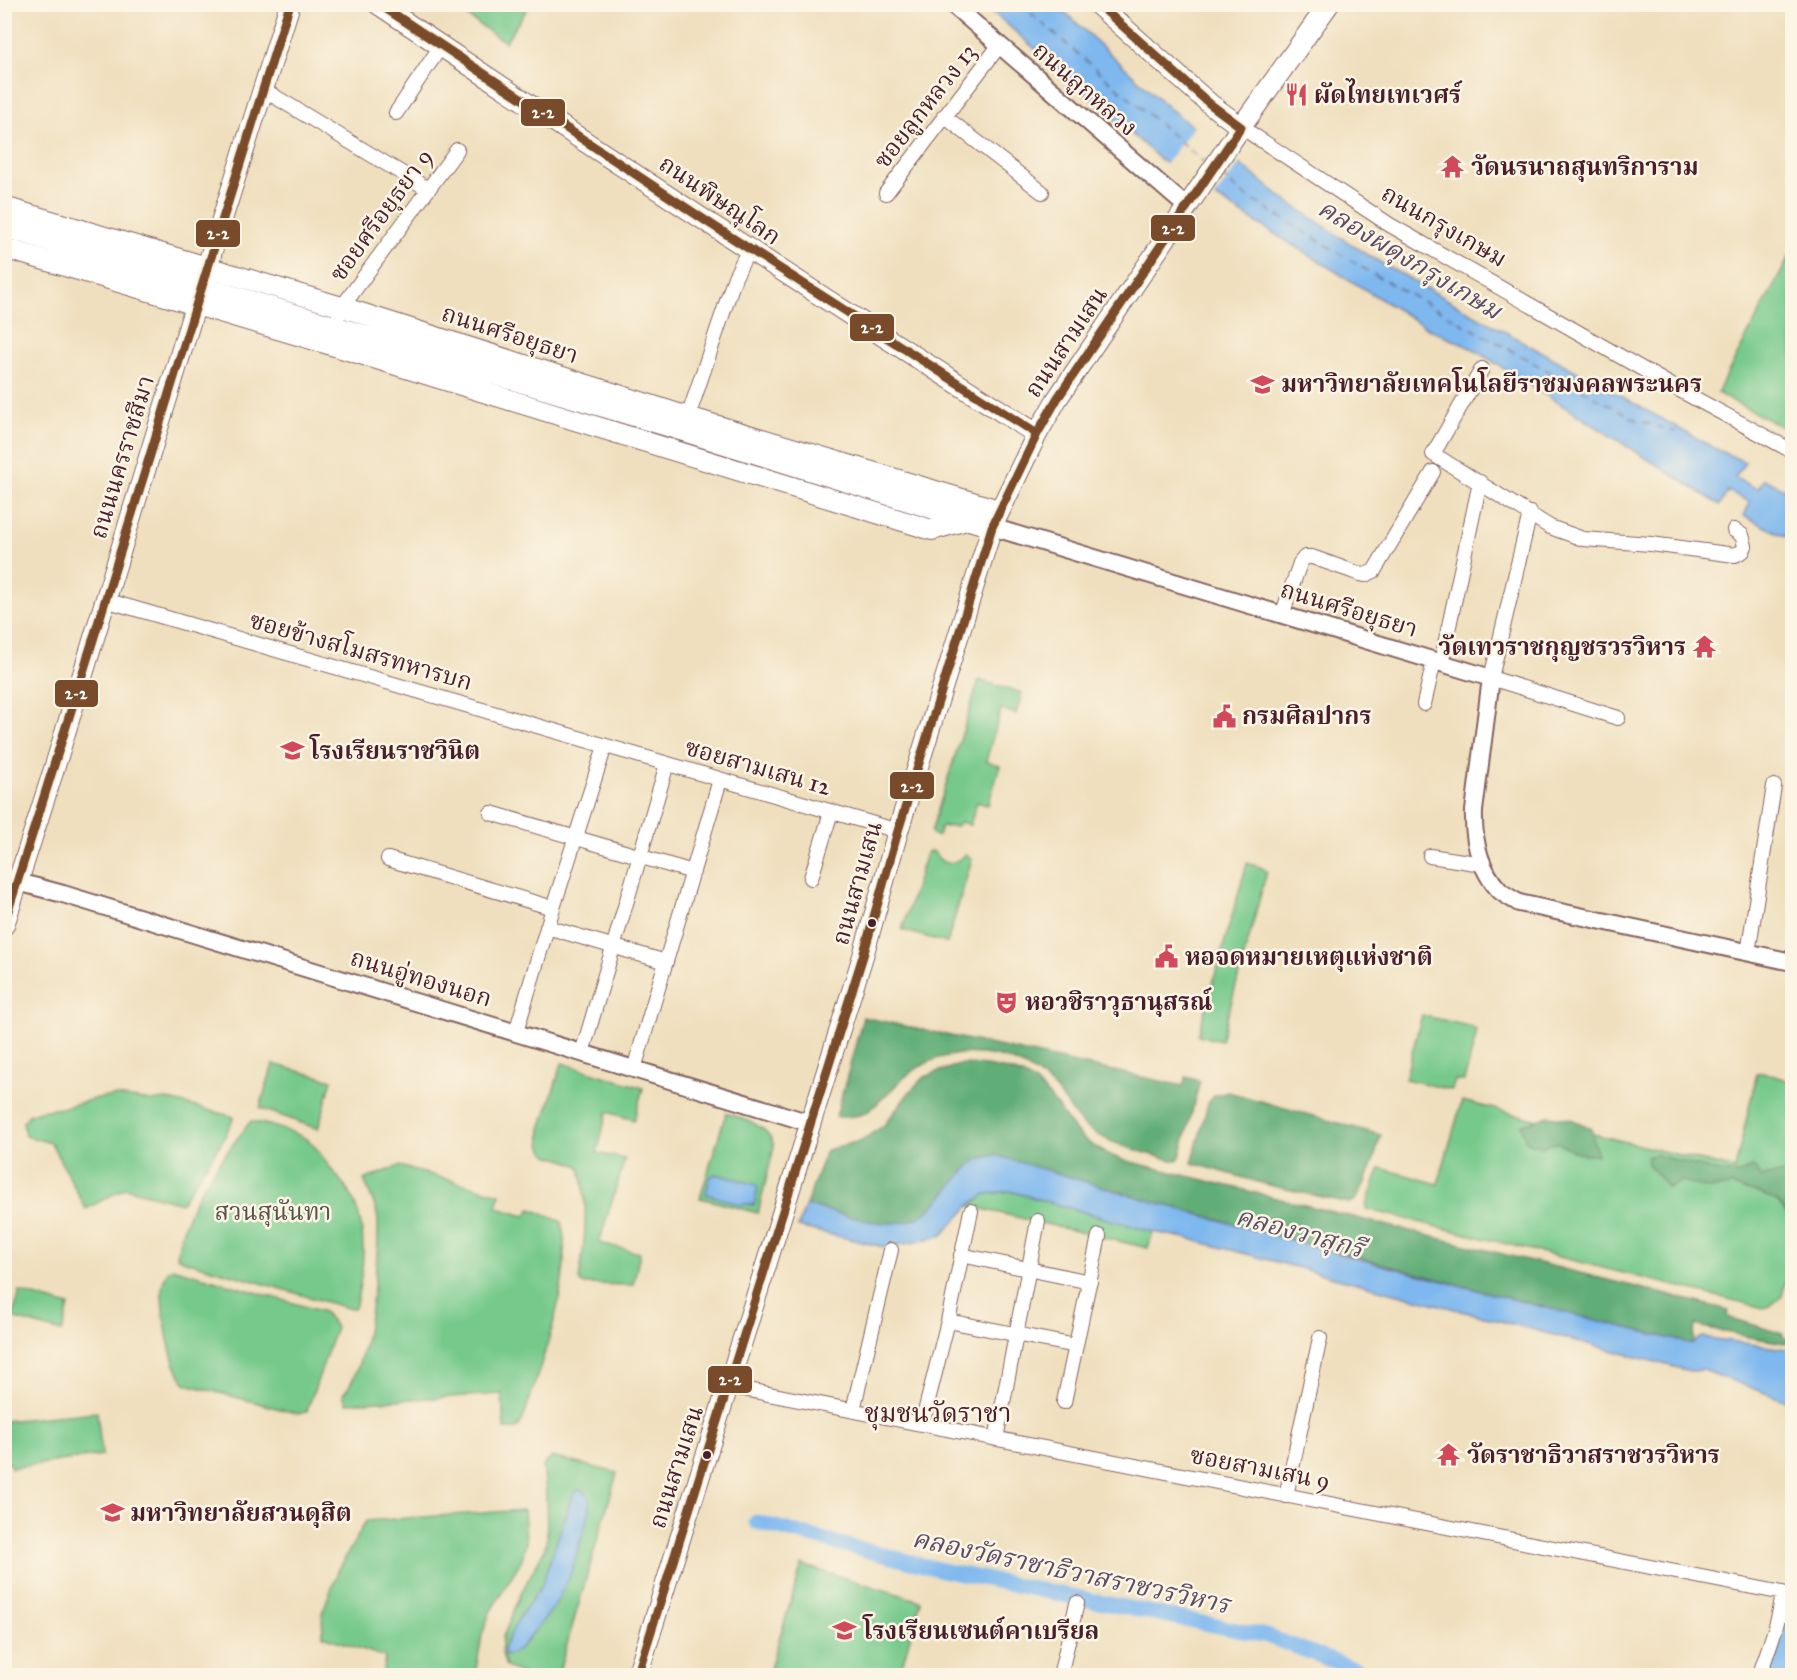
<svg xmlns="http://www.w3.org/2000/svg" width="1797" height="1680" font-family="'IM FELL Great Primer','Noto Serif Thai',serif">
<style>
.green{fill:#76c98b;stroke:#60745b;stroke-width:1.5}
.forest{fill:#60ad77;stroke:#556651;stroke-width:1.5}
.water{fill:#7eb8ef;stroke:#646c8d;stroke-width:1.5}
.pier{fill:#efdfbe}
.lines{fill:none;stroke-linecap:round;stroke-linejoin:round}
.canal{stroke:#7eb8ef;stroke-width:15}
.ferry{stroke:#5a4d66;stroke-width:1.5;stroke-dasharray:8 6;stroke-linecap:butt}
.minor-casing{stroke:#84625e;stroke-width:16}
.tertiary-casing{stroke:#84625e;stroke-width:20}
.secondary-casing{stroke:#84625e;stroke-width:22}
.minor{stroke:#fff;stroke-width:14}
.tertiary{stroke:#fff;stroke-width:16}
.secondary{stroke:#fff;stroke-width:20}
.bus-1-casing{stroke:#fcf5e5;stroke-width:14}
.bus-1{stroke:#7a4b2a;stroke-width:9}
.bus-dot{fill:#4a1f2b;stroke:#fcf5e5;stroke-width:2}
.labels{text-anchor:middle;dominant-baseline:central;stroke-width:5;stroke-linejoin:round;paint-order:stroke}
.street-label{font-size:24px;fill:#4a1f2b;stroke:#fcf5e5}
.poi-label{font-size:24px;font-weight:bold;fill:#4a1f2b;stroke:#fcf5e5;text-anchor:start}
.park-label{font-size:24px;fill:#575248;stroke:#fcf5e5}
.water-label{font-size:26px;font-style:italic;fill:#5a4d66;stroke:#fcf5e5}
.neighbourhood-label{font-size:26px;fill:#4a1f2b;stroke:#fcf5e5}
.line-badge{stroke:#fcf5e5;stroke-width:2}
.badge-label{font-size:16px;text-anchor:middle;font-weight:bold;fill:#fff}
</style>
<rect width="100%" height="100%" fill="#fcf5e5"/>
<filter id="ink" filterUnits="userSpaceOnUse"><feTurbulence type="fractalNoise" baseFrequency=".0167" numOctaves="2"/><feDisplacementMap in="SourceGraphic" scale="12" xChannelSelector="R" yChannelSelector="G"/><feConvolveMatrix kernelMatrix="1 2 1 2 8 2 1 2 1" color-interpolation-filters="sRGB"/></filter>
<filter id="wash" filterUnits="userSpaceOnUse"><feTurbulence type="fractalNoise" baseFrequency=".008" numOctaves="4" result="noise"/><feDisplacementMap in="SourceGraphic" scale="24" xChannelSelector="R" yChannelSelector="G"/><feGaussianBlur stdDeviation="1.35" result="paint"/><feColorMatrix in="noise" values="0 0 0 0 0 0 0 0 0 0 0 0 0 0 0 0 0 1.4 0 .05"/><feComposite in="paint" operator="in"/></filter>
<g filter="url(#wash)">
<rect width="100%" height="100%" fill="#efdfbe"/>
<!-- green -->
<path class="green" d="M451,5v-1l79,1 -25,37z
M1792,252v180l-75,-39z
M979,680l43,13 -6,21 -15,-5 -15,52 14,5 -12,39 -11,-3 -7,23 -9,-3 -5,4 -15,1 -3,9h-3l-4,-4z
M929,851l5,1c9,16 21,12 32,2l6,5 -25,84 -45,-13 23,-74z
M1247,863l13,4 7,4 -46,170 -23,-6z
M1422,1015l50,12 4,3v6l-12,45 -9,-1 -3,10 -47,-11z
M562,1063l81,25 -9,32 -27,-8 -10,41 28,6 -26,84 41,10 -7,32 -51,-1 -3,-4c6,-39 10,-74 1,-113 -21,-14 -43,-2 -39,-38z
M273,1064l59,16 -14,49 -58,-21z
M1763,1072l29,10v174l-10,40 -12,10 -6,2 -398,-99v-3l14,-38 58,16 24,-83 273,68 22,-96z
M117,1096l35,5 14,-2 68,18 -11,23 -42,63 -56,-15 -39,21 -35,-66 -26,-7 -2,-14 6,-7 11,-4 21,-3 37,-10z
M726,1113c18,6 45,13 48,34l-16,66 -58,-15z
M251,1121c15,3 46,11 57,19 8,6 15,18 21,26 9,12 20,23 26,38 13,32 8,72 0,104h-8l-162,-47 -8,-5c7,-53 42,-94 74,-135z
M399,1166l101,28 -3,14 28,8 6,-7 31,13c11,65 -20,136 -39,197l-6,10h-13l-2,-35 -156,9 -3,-9c25,-24 36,-134 35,-170 0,-15 -8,-30 -14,-44z
M1010,1191l143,41 -5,16 -179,-42 17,-12z
M172,1268l152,44 12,15 -29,84 -8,3 -15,-4 -98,-26c-6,-8 -10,-15 -13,-25 -5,-14 -12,-56 -11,-70 1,-8 4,-17 10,-21z
M20,1292l49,14 -7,26 -50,-14z
M97,1412l5,43 -91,13 -1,-5 -5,1v-43z
M552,1457l65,16 -59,202h-32l-20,-8 -5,-16 2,-14 17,-42 24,-45 3,-12 -1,-47 -3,-25z
M524,1510l2,32 -4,17 -32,53 -8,23 -7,40h-93l3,-18 -62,-21 -1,-23 17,-44 27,-48z
M802,1565l119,36 -22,74h-131z"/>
<!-- forest -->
<path class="forest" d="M863,1017l320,69 3,-9 14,4 -20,76 -3,3h-6c-31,-9 -64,-15 -89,-36 -9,-8 -14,-20 -22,-29 -26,-31 -62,-44 -102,-41 -27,3 -49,17 -67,36 -8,7 -15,16 -24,22 -10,5 -20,5 -31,5z
M962,1064c21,1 41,3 60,11 23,10 36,34 51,53 13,16 30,25 50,32l606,150 -1,7 55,17 -1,3 10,2v5l-44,-7 -53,-12 -2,19 -170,-42 -369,-100 -111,-33 -72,-4c-16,15 -28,33 -44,47 -31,25 -87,1 -121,-7l20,-55 34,-9 13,-8 12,-9 26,-34 12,-12 14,-6z
M1228,1092l153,43c-6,23 -13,44 -25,65l-7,3 -77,-17 -80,-23 16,-60 6,-7z
M1549,1116l22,3 20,9 6,27c-18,0 -24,-3 -39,-13l-16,5 -16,-6 -5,-16z
M1657,1155l63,17 19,2 14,-8 8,11 31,-5v43l-3,2 -12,-16 -16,-7 -30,-8 -22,3 -27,-8 -14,7 -20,-24 -1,-8z"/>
<!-- water -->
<path class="water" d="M985,5h72l112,103 116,92 84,56 345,192 31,14 -10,16 23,11 6,-10 28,14v47l-48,-24 6,-14 -22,-11 -8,14 -247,-156 -44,-20 -206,-127 -61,-41z
M995,1155l159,47 186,52 183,48 169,42 9,-7 91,13v53l-89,-33 -13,1 -504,-133 -33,-6 -143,-41 -24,3 -14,9 -30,32 -26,7 -32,5 -86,-20 8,-22c34,8 90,32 121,7 16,-13 28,-32 44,-47l9,-6z
M716,1174l38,10 4,3 -4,18 -9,-1 -4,1 -35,-11 4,-17z
M578,1490l7,1 4,8 1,11 -20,66 -16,31 -35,43 -14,6 -2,-7 16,-31 22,-31 32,-93z
M1792,1570v105l-24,1 12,-41 3,-24z"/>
<!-- pier -->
<path class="pier" d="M1195,125l46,37 -28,37 -49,-33z"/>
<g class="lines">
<!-- canal -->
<path class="canal" d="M756,1522l190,49 321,65 106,40"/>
<!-- ferry -->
<path class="ferry" d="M1020,4l185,159
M1221,175l20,18 132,81 264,146 39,12"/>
</g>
</g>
<g filter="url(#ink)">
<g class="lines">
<defs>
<path id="minor" d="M264,90l164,99
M396,113l45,-67
M944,116l98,76
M1241,127l149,98 284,162 118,64
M886,193l113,-147
M339,314l3,-7 115,-157
M1482,369l-49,85 117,73 33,12 68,5 84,11 8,-4 2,-5 -3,-11 -8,-5
M688,417l47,-140 14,-28
M1530,513l-39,165 127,40
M105,600l793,231
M1282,615l18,-52 5,-6h7l48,17 5,1 9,-4 59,-99
M1441,663l39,-181
M1424,704l10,-43
M491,813l202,59
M1430,856l52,8
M388,859l165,49
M811,878l20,-66
M547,927l119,35
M1748,953l26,-167
M516,1032l37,-124 52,-162
M582,1053l85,-289
M634,1069l86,-289
M961,1255l129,27
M948,1321l128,25
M728,1386l1055,207c-4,29 -14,55 -24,83
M1064,1402l35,-166
M853,1410l38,-160
M922,1424l26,-103 23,-110
M996,1439l42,-218
M1286,1496l34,-158
M1060,1676l17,-73"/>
<path id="tertiary" d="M952,4l236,204
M992,527l499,151 -17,133c-1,29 5,57 25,79 5,5 14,9 20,13l273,59
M18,882l45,12 747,229"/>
<path id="secondary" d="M378,4c218,146 437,290 659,430
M1097,4l113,100 31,23
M4,207l338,100 346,110 311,93
M4,227l663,199 325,101
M4,248l324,96 604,186 35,-10
M4,925l50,-156 153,-502 83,-263
M637,1676l226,-720 35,-125 94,-304 45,-93 20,-35 184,-272 88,-123"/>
</defs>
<!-- minor casing -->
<use href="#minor" class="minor-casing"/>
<!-- tertiary casing -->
<use href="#tertiary" class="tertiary-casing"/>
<!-- secondary casing -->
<use href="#secondary" class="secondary-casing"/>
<!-- minor -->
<use href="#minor" class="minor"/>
<!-- tertiary -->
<use href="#tertiary" class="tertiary"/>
<!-- secondary -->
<use href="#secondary" class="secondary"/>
<defs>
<path id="bus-1" d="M379,4l327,217 331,213
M4,923c98,-305 189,-613 286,-919
M637,1676l226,-720 35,-125 94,-304 45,-93 20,-35 184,-272 -31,-23 -112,-100"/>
</defs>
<!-- bus-1 casing -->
<use href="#bus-1" class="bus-1-casing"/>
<!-- bus-1 -->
<use href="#bus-1" class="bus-1"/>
</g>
</g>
<!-- icons -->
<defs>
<symbol id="restaurant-bare" viewBox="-9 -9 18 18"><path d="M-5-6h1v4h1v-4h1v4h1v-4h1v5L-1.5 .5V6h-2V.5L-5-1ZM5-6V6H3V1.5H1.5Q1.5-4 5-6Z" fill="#d1495b" stroke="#fcf5e5" stroke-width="2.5" paint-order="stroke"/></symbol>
<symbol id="temple-bare" viewBox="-9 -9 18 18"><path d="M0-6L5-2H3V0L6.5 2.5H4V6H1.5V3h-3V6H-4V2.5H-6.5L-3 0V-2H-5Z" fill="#d1495b" stroke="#fcf5e5" stroke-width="2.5" paint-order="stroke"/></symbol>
<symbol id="university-bare" viewBox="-9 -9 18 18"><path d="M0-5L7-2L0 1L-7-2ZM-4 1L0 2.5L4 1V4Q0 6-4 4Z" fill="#d1495b" stroke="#fcf5e5" stroke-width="2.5" paint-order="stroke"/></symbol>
<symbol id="civic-bare" viewBox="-9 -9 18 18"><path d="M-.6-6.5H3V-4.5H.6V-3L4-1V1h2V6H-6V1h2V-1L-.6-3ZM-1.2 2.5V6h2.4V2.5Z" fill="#d1495b" stroke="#fcf5e5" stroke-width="2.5" paint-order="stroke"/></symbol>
<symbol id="school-bare" viewBox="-9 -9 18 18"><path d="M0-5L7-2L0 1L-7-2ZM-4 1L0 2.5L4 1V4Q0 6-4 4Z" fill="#d1495b" stroke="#fcf5e5" stroke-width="2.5" paint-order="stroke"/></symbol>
<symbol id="theatre-bare" viewBox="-9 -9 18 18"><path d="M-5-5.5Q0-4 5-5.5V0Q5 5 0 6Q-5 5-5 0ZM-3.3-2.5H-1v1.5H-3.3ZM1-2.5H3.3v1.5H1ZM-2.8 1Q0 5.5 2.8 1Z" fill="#d1495b" stroke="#fcf5e5" stroke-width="2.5" paint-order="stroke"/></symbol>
</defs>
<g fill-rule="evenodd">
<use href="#restaurant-bare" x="1280" y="78" width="33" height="33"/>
<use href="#temple-bare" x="1436" y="150" width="33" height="33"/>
<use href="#university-bare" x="1246" y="368" width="33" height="33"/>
<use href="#temple-bare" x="1688" y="630" width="33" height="33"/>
<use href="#civic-bare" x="1208" y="700" width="33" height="33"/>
<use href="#school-bare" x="276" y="734" width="33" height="33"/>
<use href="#civic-bare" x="1150" y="940" width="33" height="33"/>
<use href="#theatre-bare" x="990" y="986" width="33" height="33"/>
<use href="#temple-bare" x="1432" y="1438" width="33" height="33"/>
<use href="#university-bare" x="96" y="1496" width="33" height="33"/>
<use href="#school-bare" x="828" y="1614" width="33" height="33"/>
</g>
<!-- markers -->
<g class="bus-dot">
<circle cx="872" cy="923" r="5"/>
<circle cx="707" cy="1455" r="5"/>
</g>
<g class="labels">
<!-- street labels -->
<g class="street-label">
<text transform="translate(1085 89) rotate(41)">ถนนลูกหลวง</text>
<text transform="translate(925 106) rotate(-52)">ซอยลูกหลวง 13</text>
<text transform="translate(720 200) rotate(34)">ถนนพิษณุโลก</text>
<text transform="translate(381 215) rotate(-54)">ซอยศรีอยุธยา 9</text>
<text transform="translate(1444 226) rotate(30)">ถนนกรุงเกษม</text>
<text transform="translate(510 334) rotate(18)">ถนนศรีอยุธยา</text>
<text transform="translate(1066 342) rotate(-56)">ถนนสามเสน</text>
<text transform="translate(122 457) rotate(-73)">ถนนนครราชสีมา</text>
<text transform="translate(1349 609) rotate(17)">ถนนศรีอยุธยา</text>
<text transform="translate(361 651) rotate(16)">ซอยข้างสโมสรทหารบก</text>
<text transform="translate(758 767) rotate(16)">ซอยสามเสน 12</text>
<text transform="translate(857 883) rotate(-74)">ถนนสามเสน</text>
<text transform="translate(421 978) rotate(17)">ถนนอู่ทองนอก</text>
<text transform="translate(676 1467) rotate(-72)">ถนนสามเสน</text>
<text transform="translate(1260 1468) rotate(11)">ซอยสามเสน 9</text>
</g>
<!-- poi labels -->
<g class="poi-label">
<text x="1314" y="95">ผัดไทยเทเวศร์</text>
<text x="1471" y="167">วัดนรนาถสุนทริการาม</text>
<text x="1281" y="384">มหาวิทยาลัยเทคโนโลยีราชมงคลพระนคร</text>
<text x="1686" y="647" text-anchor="end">วัดเทวราชกุญชรวรวิหาร</text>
<text x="1242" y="716">กรมศิลปากร</text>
<text x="310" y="751">โรงเรียนราชวินิต</text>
<text x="1185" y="957">หอจดหมายเหตุแห่งชาติ</text>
<text x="1025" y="1002">หอวชิราวุธานุสรณ์</text>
<text x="1467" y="1455">วัดราชาธิวาสราชวรวิหาร</text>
<text x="130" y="1513">มหาวิทยาลัยสวนดุสิต</text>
<text x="863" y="1631">โรงเรียนเซนต์คาเบรียล</text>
</g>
<!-- park labels -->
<g class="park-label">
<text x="273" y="1212">สวนสุนันทา</text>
</g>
<!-- water labels -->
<g class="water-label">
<text transform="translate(1410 259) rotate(31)">คลองผดุงกรุงเกษม</text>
<text transform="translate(1300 1232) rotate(15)">คลองวาสุกรี</text>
<text transform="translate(1071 1571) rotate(12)">คลองวัดราชาธิวาสราชวรวิหาร</text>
</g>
<!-- neighbourhood labels -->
<g class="neighbourhood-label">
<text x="938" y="1413">ชุมชนวัดราชา</text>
</g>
</g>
<g class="line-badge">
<rect x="520" y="98" width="46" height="29" rx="6" fill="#7a4b2a"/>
<rect x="1150" y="214" width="46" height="28" rx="6" fill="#7a4b2a"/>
<rect x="195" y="219" width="46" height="29" rx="6" fill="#7a4b2a"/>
<rect x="849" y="313" width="46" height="29" rx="6" fill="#7a4b2a"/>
<rect x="54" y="679" width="45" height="29" rx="6" fill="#7a4b2a"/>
<rect x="889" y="771" width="46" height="29" rx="6" fill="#7a4b2a"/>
<rect x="707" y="1365" width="46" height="29" rx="6" fill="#7a4b2a"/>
</g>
<g class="badge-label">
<text x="543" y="118">2-2</text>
<text x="1173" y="234">2-2</text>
<text x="218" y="239">2-2</text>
<text x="872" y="333">2-2</text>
<text x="76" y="699">2-2</text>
<text x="912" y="792">2-2</text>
<text x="730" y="1385">2-2</text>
</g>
<!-- margin -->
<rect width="1797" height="1680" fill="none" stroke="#fcf5e5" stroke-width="24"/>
</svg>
